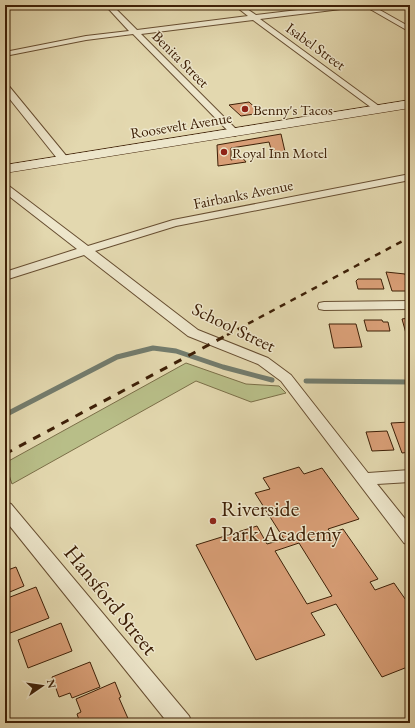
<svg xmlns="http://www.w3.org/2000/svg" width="415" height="728" font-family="'EB Garamond',serif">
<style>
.green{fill:#b8be88;stroke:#7b6f48}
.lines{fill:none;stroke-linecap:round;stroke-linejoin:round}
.stream{stroke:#737c6d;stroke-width:5}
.building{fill:#d89e76;stroke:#3e2007;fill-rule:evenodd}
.minor-casing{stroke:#674e31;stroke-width:2}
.secondary-casing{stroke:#3e2007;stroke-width:1}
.minor{fill:#ede6cb;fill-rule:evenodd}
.secondary{fill:#ede6cb;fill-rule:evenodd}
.rail-far1{stroke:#3e2007;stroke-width:2.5;stroke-dasharray:6 6;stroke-linecap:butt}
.rail{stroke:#3e2007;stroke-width:3;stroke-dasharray:8 8;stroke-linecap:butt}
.poi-dot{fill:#8f2418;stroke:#ede6cb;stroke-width:1.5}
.labels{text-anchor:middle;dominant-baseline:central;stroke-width:3;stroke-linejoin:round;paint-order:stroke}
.far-street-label{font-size:15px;fill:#3e2007;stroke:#ede6cb}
.far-poi-label{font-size:15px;fill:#3e2007;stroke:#ede6cb;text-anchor:start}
.street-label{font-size:18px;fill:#3e2007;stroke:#ede6cb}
.near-poi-label{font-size:22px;fill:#3e2007;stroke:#ede6cb;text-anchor:start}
.near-street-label{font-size:22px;fill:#3e2007;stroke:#ede6cb}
</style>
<rect width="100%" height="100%" fill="#e3d8af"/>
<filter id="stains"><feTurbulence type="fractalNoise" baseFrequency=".005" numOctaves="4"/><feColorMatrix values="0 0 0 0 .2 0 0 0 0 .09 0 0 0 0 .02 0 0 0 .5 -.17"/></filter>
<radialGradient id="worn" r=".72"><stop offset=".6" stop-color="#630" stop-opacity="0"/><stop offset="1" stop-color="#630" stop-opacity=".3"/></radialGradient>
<!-- green -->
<path class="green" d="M186,363l60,21 33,2 7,7 -35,9 -55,-21 -184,103 -7,-21z"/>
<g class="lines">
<!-- stream -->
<path class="stream" d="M306,381l104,1
M5,415l112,-58 36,-9 23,3 47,16 49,13"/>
</g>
<!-- building -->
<path class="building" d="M249,102l12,11 -20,3 -12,-11z
M281,134l5,22h-13l-4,-14 -38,6v12l11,-3 4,5 -28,4 -1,-21z
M386,272l19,2 5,17h-18z
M358,279h23l3,10h-26l-2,-8z
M408,318h2v19h-3l-5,-18z
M364,320h18l1,2h5l2,9h-23z
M329,324h27l6,23 -28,1z
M410,422v30l-8,1 -11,-30z
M387,431l7,19 -22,1 -6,-19z
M299,467l5,7 18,-6 37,51 -31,10 3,4 12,-4 35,50 -8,3 5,8 19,-7 16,23v60l-28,11 -46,-73 -25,9 14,22 -69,25 -60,-115 61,-19 10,18 17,-5 -29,-46 15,-4 -7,-11zM299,543l33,53 -25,8 -32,-53z
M16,567l8,19 -19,8v-23z
M36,587l13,31 -44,17v-36z
M61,623l11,28 -44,17 -10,-28z
M90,662l10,25 -28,11 -2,-5 -11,4 -7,-20z
M115,682l6,15 -2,1 11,25h-50l-3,-9 4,-2 -5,-13z"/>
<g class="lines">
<defs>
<path id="minor" d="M105,5h7l25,25 111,-14 -14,-11h7l15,10 84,-10h20l-3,2 -97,12 123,90 -4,3 -3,-1 -123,-91 -112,14 99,99 -5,3 -3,-1 -99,-101 -47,6 -81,16v-4l81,-16 43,-5z
M363,5h8l39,22v5z
M5,84l3,1 60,73 1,2 -1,2h-8l-55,-69z
M410,174v6l-234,46 -81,25 103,79 70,28 23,17 77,98 42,-3v12l-33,2 33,41v20l-6,-2 -123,-162 -23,-17 -70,-28 -104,-81 -79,25v-8l72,-23 -72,-56v-8l4,1 79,60 85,-26z
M410,301v8l-86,1 -5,-1 -1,-3 1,-3 5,-1z
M5,502l6,2 178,212 3,7h-24l-163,-203z"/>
<path id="secondary" d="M410,100v8l-405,65v-8z"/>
</defs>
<!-- minor casing -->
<use href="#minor" class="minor-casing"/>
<!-- secondary casing -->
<use href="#secondary" class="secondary-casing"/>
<!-- minor -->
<use href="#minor" class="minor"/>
<!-- secondary -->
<use href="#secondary" class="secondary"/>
<!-- rail-far1 -->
<path class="rail-far1" d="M227,335l183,-98"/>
<!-- rail -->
<path class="rail" d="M5,454l224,-120"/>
</g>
<!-- markers -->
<g class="poi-dot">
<circle cx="245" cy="109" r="4"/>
<circle cx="224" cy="152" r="4"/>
<circle cx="213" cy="521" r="4"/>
</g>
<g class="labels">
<!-- far-street labels -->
<g class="far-street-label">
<text transform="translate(316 46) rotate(36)">Isabel Street</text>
<text transform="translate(181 59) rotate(45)">Benita Street</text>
<text transform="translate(181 125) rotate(-9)">Roosevelt Avenue</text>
<text transform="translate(243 194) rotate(-11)">Fairbanks Avenue</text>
</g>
<!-- far-poi labels -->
<g class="far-poi-label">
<text x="253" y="109">Benny's Tacos</text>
<text x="232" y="152">Royal Inn Motel</text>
</g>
<!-- street labels -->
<g class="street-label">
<text transform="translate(234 327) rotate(26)">School Street</text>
</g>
<!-- near-poi labels -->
<g class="near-poi-label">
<text x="221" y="508">Riverside<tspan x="221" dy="25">Park Academy</tspan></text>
</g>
<!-- near-street labels -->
<g class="near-street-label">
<text transform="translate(111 600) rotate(51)">Hansford Street</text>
</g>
</g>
<!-- margin -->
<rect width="415" height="728" fill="none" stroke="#e3d8af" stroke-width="20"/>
<rect x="6" y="6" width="403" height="716" fill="none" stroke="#3e2007" stroke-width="2"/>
<rect x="10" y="10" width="395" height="708" fill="none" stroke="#3e2007"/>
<!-- north arrow -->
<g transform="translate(42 686) rotate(77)" stroke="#ede6cb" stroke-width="3" paint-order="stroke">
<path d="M0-3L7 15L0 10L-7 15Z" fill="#3e2007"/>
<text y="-6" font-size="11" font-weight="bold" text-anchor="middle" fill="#3e2007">N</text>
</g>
<rect width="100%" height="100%" filter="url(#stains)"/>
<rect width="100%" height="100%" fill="url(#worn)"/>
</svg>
